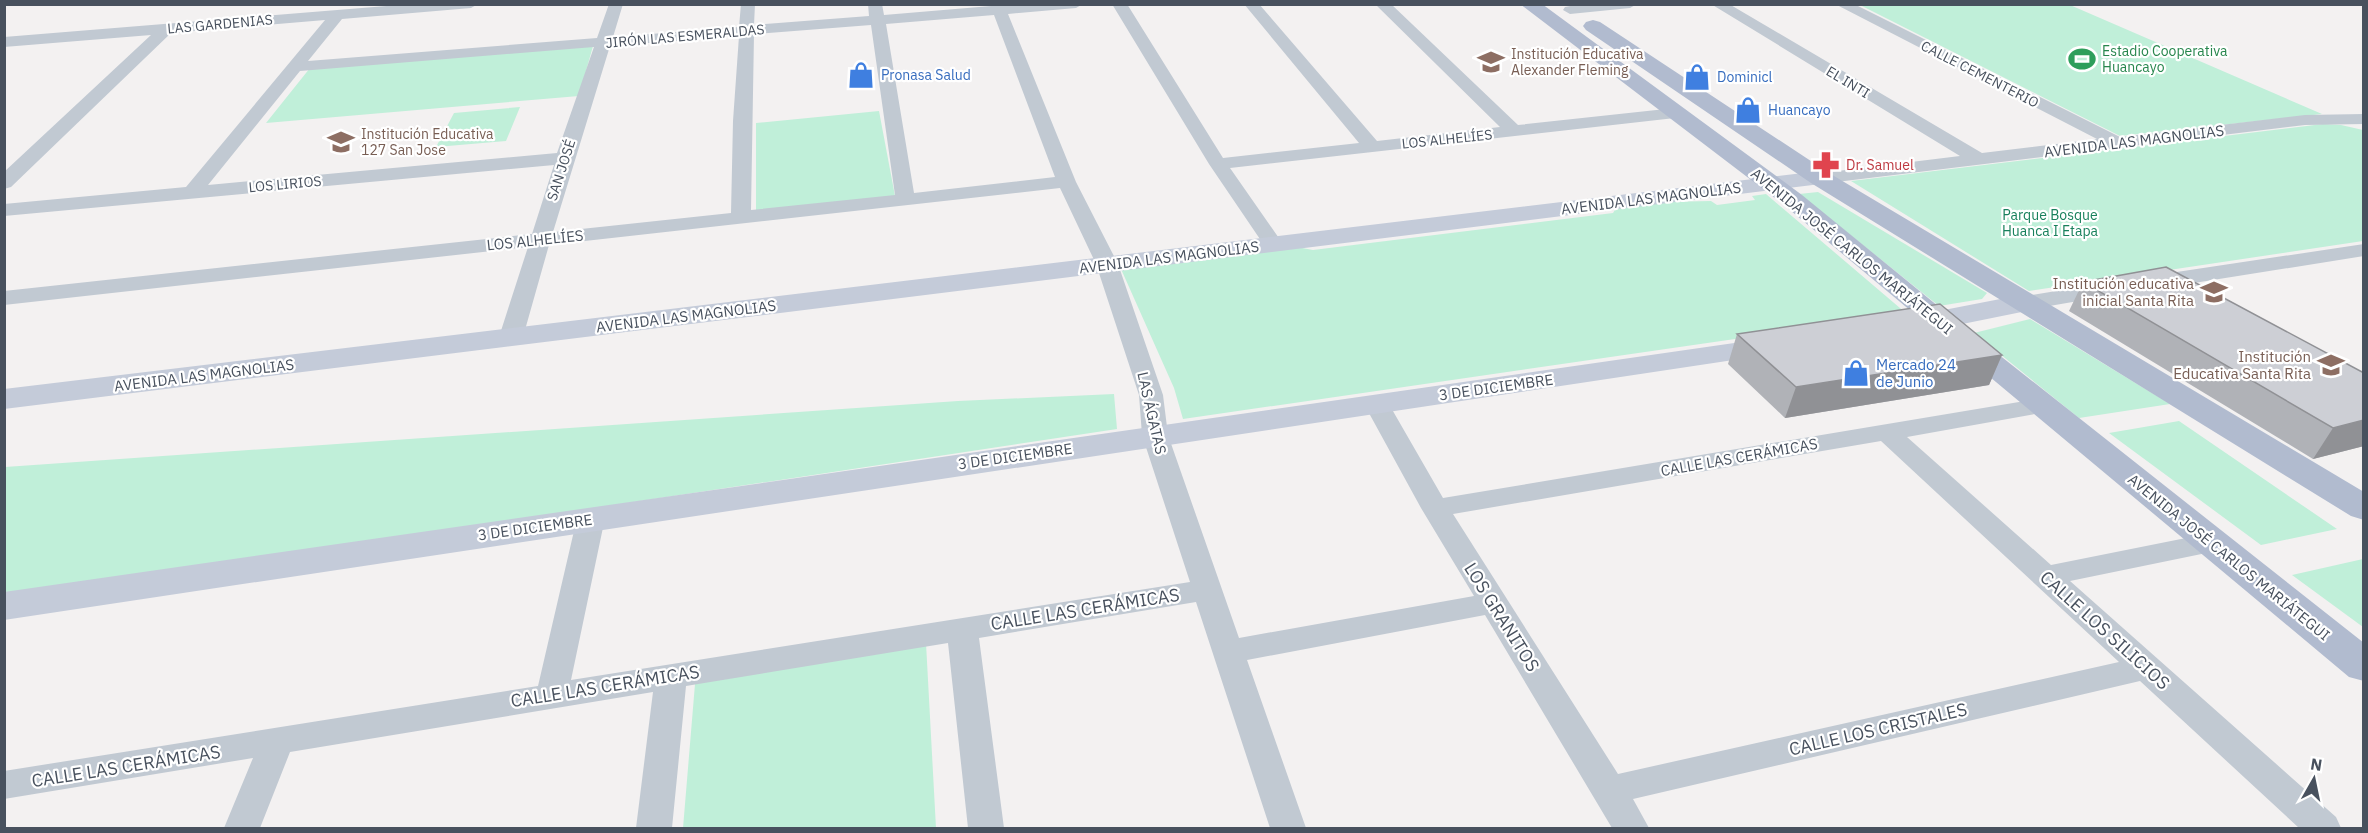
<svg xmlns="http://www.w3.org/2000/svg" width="2368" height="833" font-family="'IBM Plex Sans',sans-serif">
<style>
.green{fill:#c0efd9}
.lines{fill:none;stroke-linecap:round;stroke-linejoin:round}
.street{fill:#c1c9d2;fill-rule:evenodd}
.secondary{fill:#c4cbd9;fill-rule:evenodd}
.primary{fill:#b1bbcf;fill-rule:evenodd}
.wall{fill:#b0b2b7}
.shaded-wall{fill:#909195}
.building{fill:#cdcfd5;stroke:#909195;stroke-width:1.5}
.labels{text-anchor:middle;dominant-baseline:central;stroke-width:4.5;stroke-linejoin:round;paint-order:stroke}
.far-street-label{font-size:14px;fill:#48515e;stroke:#fff}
.far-leisure-label{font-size:14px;fill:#27864d;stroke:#fff;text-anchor:start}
.far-education-label{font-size:14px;fill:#785e54;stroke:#fff;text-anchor:start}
.far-shop-label{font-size:14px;fill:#366cbe;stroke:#fff;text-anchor:start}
.far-health-label{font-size:14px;fill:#be3a42;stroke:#fff;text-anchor:start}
.far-park-label{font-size:14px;fill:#18805c;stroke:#fff}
.street-label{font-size:15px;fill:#48515e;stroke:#fff}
.education-label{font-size:15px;fill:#785e54;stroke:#fff;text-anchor:end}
.shop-label{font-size:15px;fill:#366cbe;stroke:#fff;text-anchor:start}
.near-street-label{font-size:18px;fill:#48515e;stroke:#fff}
</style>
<rect width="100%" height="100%" fill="#f3f1f1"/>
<!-- green -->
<path class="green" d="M1860,5h210l252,109 -202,22z
M593,46l-14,50 -313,27 44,-55z
M520,107l-14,34 -70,6 18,-34z
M879,111l16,85 -139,15v-88z
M2323,124l18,1 22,5v111l-334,50 -178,-110z
M1818,192l169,101 -5,6 -43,7 -140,-112z
M1766,194l141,120 -724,105 -9,-31 -53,-119 176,-22 16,3 300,-37 3,-5 48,-6 47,-1 6,4 38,-5 -3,-4z
M2030,319l140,85 -91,14 -105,-85z
M1114,394l3,35 -1112,168v-130l953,-66z
M2179,421l158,108 -76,16 -152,-112z
M2363,559v68l-71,-52z
M926,643l10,185h-253l12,-144z"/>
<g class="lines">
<!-- street -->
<path class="street" d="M411,4h67l-7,4 -129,11 -34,42 289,-23 12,-34h14l-10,33 126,-10 2,-23h14l-1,21 115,-9 -1,-12h14l2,11 107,-9 -1,-2h93l-7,4 -68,6 68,168 42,82 45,131 5,40 71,203 235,-42 -53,-88 -57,-104 4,-5 9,-3 9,3 57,99 600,-100 9,3 4,5 -4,5 -145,26 144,128 160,-32 10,3 4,7 -4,7 -151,31 266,236 5,11h-42l-159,-147 -507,118 16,29h-37l-127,-213 -238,45 59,168h-36l-74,-226 -217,36 25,190h-36l-20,-185 -262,43 -14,142h-36l17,-136 -363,60 -30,76h-36l29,-70 -249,41v-28l534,-85 39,-168 4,-6 10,-3 10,3 4,6 -34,162 619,-98 -48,-147 -3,-40 -43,-131 -36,-76 -511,57 -26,92 -4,5 -8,2 -8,-2 -4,-5 29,-90 -524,58v-14l528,-57 22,-69 -550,51v-12l182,-17 139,-167 -154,13 -160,154 -7,2v-17l147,-137 -147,12v-10zM994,15l61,162 -141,16 -28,-169zM871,25l24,170 -144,15 3,-176zM739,36l-6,85 -2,92 -178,19 57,-186zM594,47l-37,106 -349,32 92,-114zM1881,441l238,221 -501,112 -165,-260z
M1112,4h15l96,154 136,-15 -115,-139h15l118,137 123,-14 -125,-123h16l127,121 157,-17 6,1 3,4 -3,4 -6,1 -445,50 53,76 -3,4 -7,2 -7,-2 -57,-84z
M1581,4h56l-7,4 -60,6 -7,-4 2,-3z
M1711,4h18l253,149 115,-14 -262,-135h19l266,133 185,-22 59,-1v10l-59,1 -485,59 -7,-2 -3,-4 3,-4 147,-18z
M2364,244v12l-214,34 -8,-2 -3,-5 3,-5 8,-2z
M2111,282l8,2 3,5 -3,5 -93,16 -8,-2 -3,-5 3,-5 8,-2z"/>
<!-- secondary -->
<path class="secondary" d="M1820,171l9,2 3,5 -3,5 -1825,226v-20z
M2026,294l10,3 5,6 -5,6 -123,25 -11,-3 -4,-6 4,-6 11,-3z
M1776,337l11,3 4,6 -4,6 -1783,268v-28z"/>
<!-- primary -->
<path class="primary" d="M1520,4h22l260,191 158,129 404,319v38l-15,-4 -565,-472z
M1593,20l7,2 229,151 535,319v28l-13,-4 -540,-333 -225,-153 -3,-4 3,-4z"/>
</g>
<!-- wall -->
<path class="wall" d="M2083,282l281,91v73l-51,13 -244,-148z
M1737,334l265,21 -13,30 -204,33 -57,-54z"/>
<!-- shaded-wall -->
<path class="shaded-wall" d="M2002,355l-13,30 -204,33 11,-31z
M2364,420v26l-51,13 20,-31z"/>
<!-- building -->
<path class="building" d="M2166,267l198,106v47l-31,8 -250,-146z
M1940,304l62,51 -206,32 -59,-53z"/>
<!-- icons -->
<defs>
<symbol id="stadium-bare" viewBox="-9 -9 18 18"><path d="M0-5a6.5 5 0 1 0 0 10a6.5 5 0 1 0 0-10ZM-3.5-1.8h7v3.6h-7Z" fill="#2e9e5b" stroke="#fff" stroke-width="2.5" paint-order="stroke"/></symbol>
<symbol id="school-bare" viewBox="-9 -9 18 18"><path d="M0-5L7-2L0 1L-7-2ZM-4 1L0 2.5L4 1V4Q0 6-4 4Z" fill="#8d6e63" stroke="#fff" stroke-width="2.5" paint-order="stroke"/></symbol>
<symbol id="shop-bare" viewBox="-9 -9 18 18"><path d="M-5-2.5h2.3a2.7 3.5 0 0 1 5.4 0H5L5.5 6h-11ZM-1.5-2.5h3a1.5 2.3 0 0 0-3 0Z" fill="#3f7fe0" stroke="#fff" stroke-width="2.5" paint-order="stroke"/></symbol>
<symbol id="pharmacy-bare" viewBox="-9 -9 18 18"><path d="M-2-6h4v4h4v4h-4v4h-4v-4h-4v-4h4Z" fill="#e0444e" stroke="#fff" stroke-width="2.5" paint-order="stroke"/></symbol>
</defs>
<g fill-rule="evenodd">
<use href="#stadium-bare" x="2063" y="40" width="38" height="38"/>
<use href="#school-bare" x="1472" y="43" width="38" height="38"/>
<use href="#shop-bare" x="842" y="56" width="38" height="38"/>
<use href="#shop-bare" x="1678" y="58" width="38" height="38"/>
<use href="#shop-bare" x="1729" y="91" width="38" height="38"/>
<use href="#school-bare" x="322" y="123" width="38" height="38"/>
<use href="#pharmacy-bare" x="1807" y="146" width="38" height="38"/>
<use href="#school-bare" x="2195" y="273" width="38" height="38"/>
<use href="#school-bare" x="2312" y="346" width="38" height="38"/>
<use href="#shop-bare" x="1837" y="354" width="38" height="38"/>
</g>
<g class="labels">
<!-- far-street labels -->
<g class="far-street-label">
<text transform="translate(220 24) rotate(-5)">LAS GARDENIAS</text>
<text transform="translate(685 36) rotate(-5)">JIRÓN LAS ESMERALDAS</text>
<text transform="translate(1980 74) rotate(27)">CALLE CEMENTERIO</text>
<text transform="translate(1848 82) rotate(31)">EL INTI</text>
<text transform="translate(1447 139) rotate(-6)">LOS ALHELÍES</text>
<text transform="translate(561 170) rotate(-72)">SAN JOSÉ</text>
<text transform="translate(285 184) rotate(-5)">LOS LIRIOS</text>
</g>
<!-- far-leisure labels -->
<g class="far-leisure-label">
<text x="2102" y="51">Estadio Cooperativa<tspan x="2102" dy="16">Huancayo</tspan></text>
</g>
<!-- far-education labels -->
<g class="far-education-label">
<text x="1511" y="54">Institución Educativa<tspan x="1511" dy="16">Alexander Fleming</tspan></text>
<text x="361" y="134">Institución Educativa<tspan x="361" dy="16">127 San Jose</tspan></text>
</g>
<!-- far-shop labels -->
<g class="far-shop-label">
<text x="881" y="75">Pronasa Salud</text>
<text x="1717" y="77">Dominicl</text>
<text x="1768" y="110">Huancayo</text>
</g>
<!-- far-health labels -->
<g class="far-health-label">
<text x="1846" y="165">Dr. Samuel</text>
</g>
<!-- far-park labels -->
<g class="far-park-label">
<text x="2050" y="215">Parque Bosque<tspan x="2050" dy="16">Huanca I Etapa</tspan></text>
</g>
<!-- street labels -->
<g class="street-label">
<text transform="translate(2134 141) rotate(-7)">AVENIDA LAS MAGNOLIAS</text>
<text transform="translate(1651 198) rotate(-7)">AVENIDA LAS MAGNOLIAS</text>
<text transform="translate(535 240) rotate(-6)">LOS ALHELÍES</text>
<text transform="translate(1852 251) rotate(39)">AVENIDA JOSÉ CARLOS MARIÁTEGUI</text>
<text transform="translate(1169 257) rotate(-7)">AVENIDA LAS MAGNOLIAS</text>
<text transform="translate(686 316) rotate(-7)">AVENIDA LAS MAGNOLIAS</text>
<text transform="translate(204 375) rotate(-7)">AVENIDA LAS MAGNOLIAS</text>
<text transform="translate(1496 387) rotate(-8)">3 DE DICIEMBRE</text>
<text transform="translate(1152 413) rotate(77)">LAS ÁGATAS</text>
<text transform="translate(1015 456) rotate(-8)">3 DE DICIEMBRE</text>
<text transform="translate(1739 457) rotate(-10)">CALLE LAS CERÁMICAS</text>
<text transform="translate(535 527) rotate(-8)">3 DE DICIEMBRE</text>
<text transform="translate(2229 557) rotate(39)">AVENIDA JOSÉ CARLOS MARIÁTEGUI</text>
</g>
<!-- education labels -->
<g class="education-label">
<text x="2194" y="283">Institución educativa<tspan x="2194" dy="17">inicial Santa Rita</tspan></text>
<text x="2311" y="356">Institución<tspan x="2311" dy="17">Educativa Santa Rita</tspan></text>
</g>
<!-- shop labels -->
<g class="shop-label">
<text x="1876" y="364">Mercado 24<tspan x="1876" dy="17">de Junio</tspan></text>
</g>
<!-- near-street labels -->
<g class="near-street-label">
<text transform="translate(1085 609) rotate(-9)">CALLE LAS CERÁMICAS</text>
<text transform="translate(1502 617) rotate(58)">LOS GRANITOS</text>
<text transform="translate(2105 630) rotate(42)">CALLE LOS SILICIOS</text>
<text transform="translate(605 686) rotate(-9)">CALLE LAS CERÁMICAS</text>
<text transform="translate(1878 729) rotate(-13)">CALLE LOS CRISTALES</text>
<text transform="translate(126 766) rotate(-9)">CALLE LAS CERÁMICAS</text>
</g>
</g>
<!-- border -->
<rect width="2368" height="833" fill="none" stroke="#48515e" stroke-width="12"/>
<!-- north arrow -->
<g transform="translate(2314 779) rotate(9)" stroke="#ffffff" stroke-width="4.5" paint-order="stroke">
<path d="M0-4.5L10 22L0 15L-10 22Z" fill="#48515e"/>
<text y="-9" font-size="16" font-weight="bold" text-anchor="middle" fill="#48515e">N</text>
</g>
</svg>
